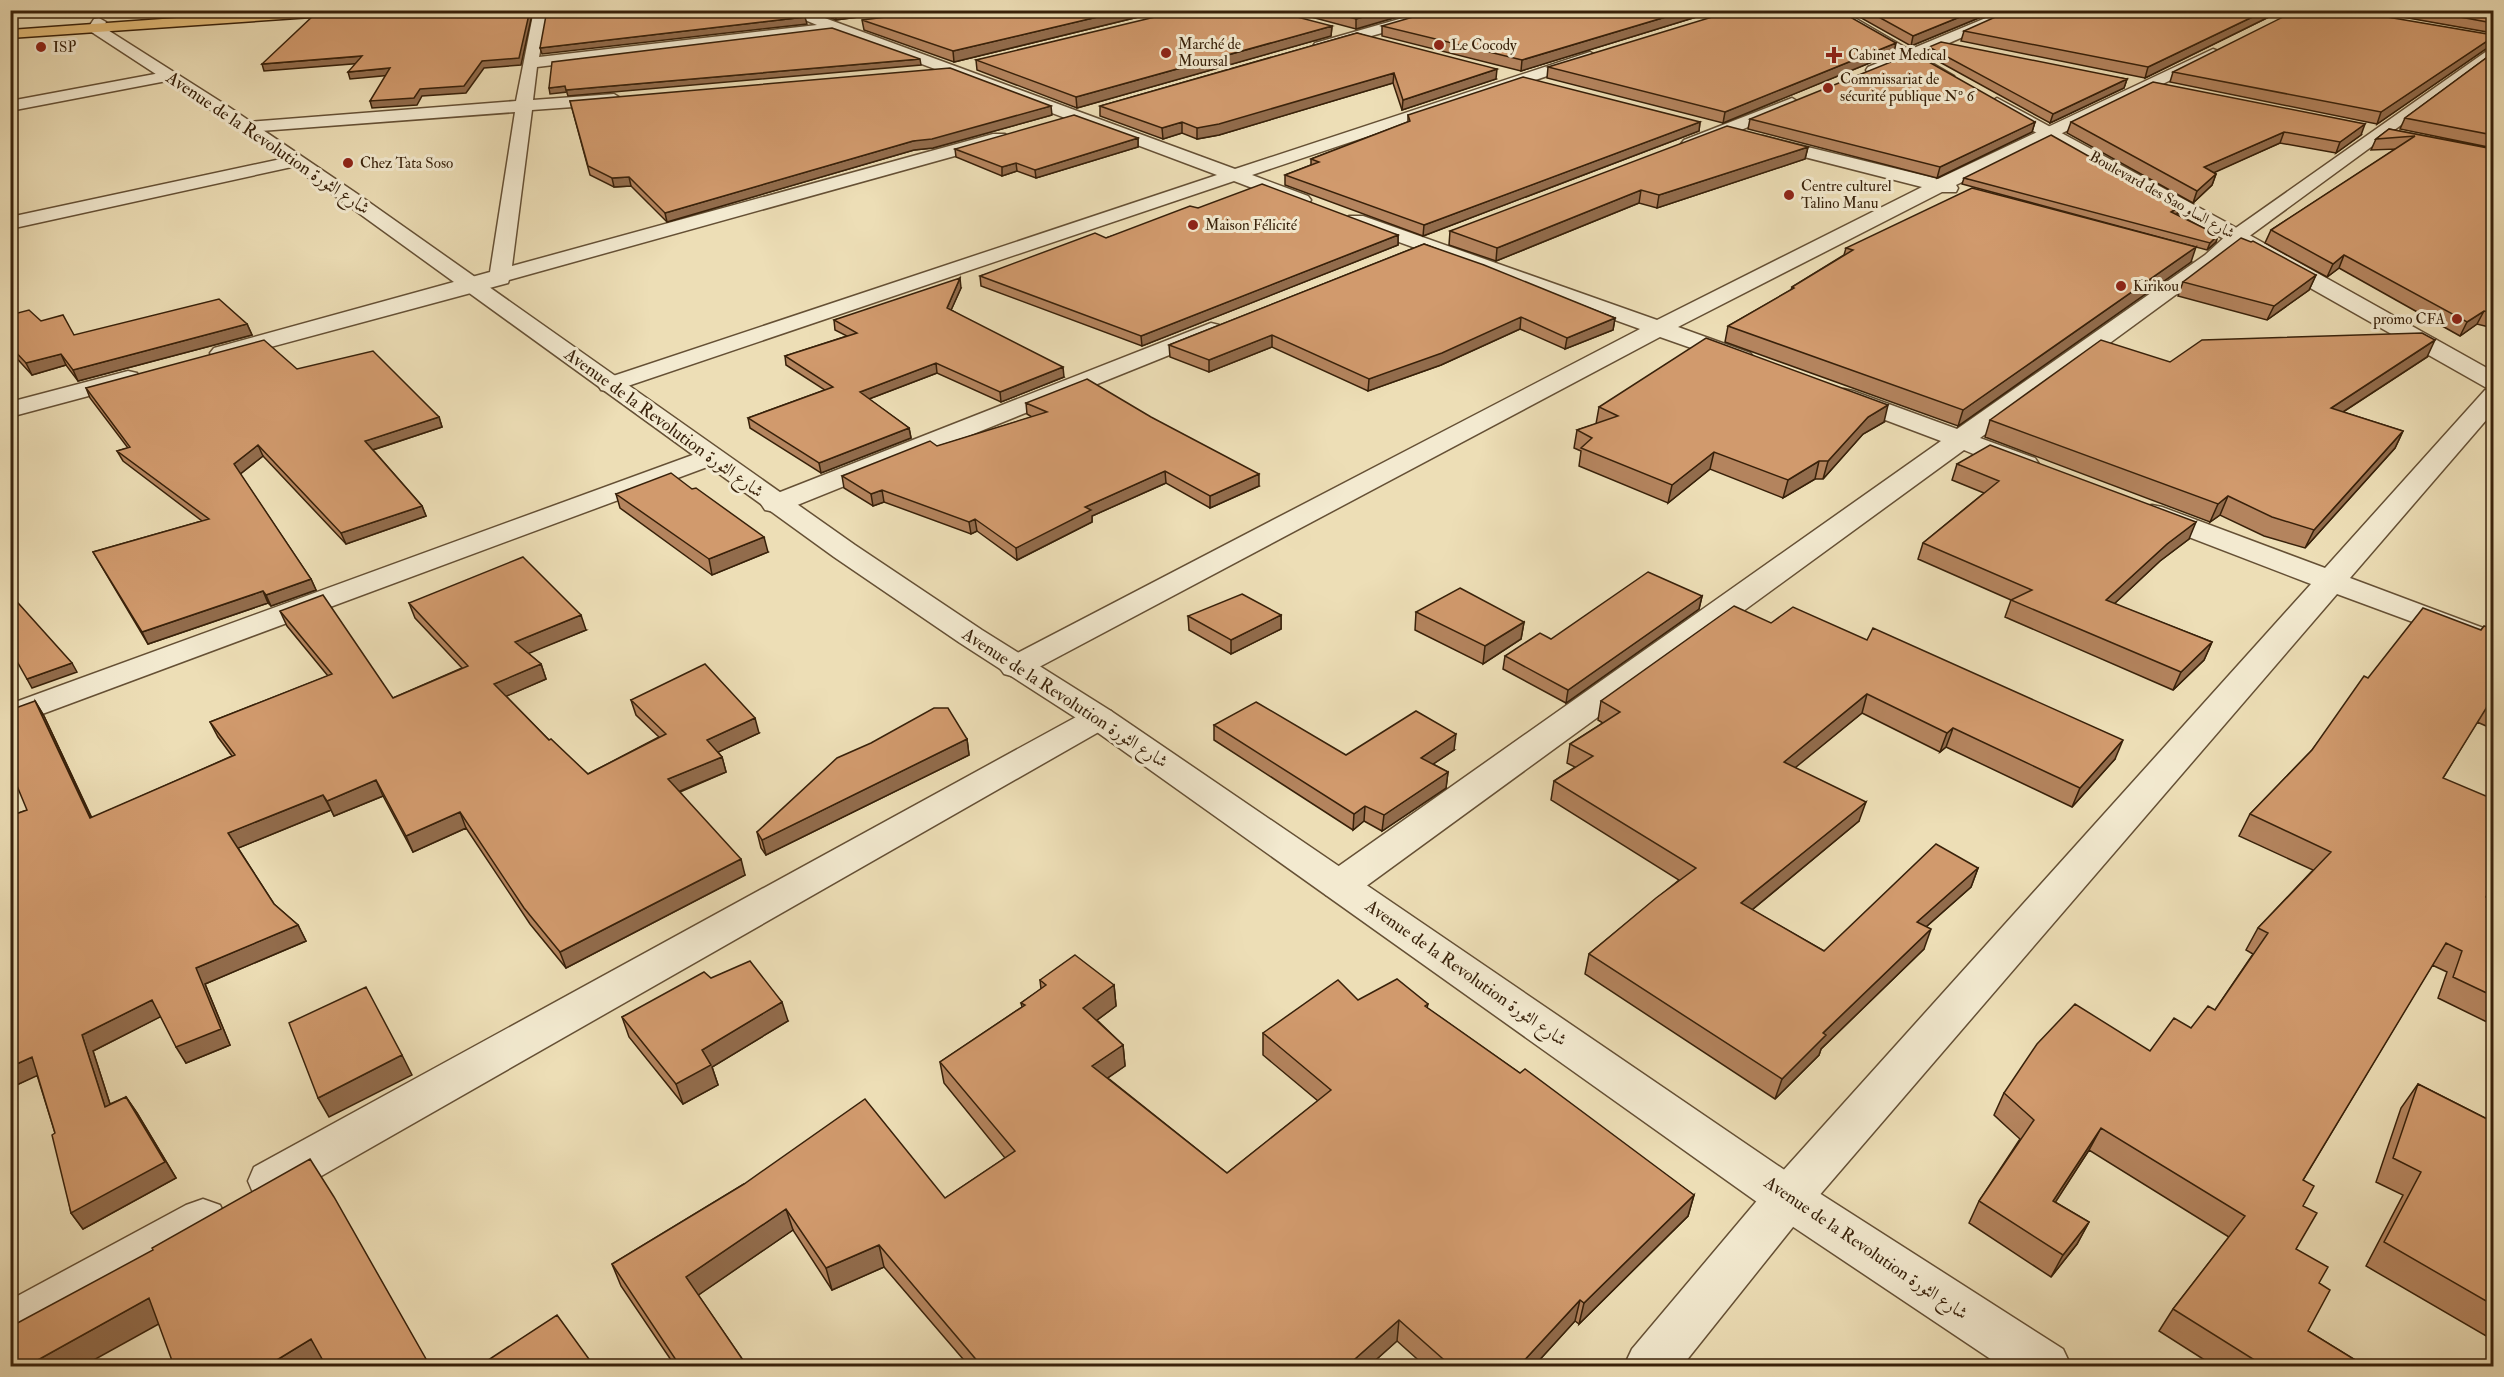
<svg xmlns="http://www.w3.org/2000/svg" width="2504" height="1377" font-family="'IM FELL Double Pica',Amiri,serif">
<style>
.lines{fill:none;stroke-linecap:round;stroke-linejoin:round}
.minor-casing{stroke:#655035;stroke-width:3}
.tertiary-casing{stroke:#655035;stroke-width:3}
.primary-casing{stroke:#38210a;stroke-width:3}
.minor{fill:#f3ead0;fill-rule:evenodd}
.tertiary{fill:#f3ead0;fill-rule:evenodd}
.primary{fill:#e6bf7b;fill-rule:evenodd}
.wall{fill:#b4845e;stroke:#38210a;stroke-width:1.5}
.shaded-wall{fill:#926c4c;stroke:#38210a;stroke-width:1.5}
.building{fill:#d19a6d;stroke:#38210a;stroke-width:1.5}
.poi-dot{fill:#8f2418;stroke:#f3ead0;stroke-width:2}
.labels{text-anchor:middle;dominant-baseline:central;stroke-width:6;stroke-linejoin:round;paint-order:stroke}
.far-poi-label{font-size:15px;fill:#38210a;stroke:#f3ead0;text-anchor:start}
.far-street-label{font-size:15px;fill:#38210a;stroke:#f3ead0}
.street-label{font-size:18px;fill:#38210a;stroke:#f3ead0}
</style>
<rect width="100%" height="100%" fill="#eddeb6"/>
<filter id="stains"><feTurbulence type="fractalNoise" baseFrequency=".00333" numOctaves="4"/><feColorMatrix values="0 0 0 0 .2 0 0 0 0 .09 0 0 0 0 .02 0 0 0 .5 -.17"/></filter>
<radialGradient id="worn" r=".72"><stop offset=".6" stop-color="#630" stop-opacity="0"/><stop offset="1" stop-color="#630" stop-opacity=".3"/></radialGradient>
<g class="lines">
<defs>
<path id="minor" d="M534,10h14l-9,47 278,-32 -36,-15h22l432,159 355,-117 8,5 -3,3 -343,115 56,21 3,4 -3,4h-14l-60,-23 -624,211 -9,-2 -3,-5 3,-5 616,-205 -383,-144 -297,36 -4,33 81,-6 8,5 -8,5 -82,6 -20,156 481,-132h12l3,4 -3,4 -496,138 -1,3 -278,75 -8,2 -8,-2 -4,-5 4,-5 276,-76 25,-160 -267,20 -6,-1 -3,-4 3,-4 6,-1 268,-21z
M1431,10h24l-2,3 -128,36 -5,1 -7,-4 2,-3z
M2005,10h20l-145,63h-12l-2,-3 2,-3z
M2494,46v11l-250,183 -25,23 -239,175 55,20 4,6 -4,6c-22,5 -50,-12 -71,-20l-610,445 -14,4 -14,-4 -5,-10 5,-10 615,-434 -106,-40 -3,-5 3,-5 9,-2 9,2 104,38 248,-174 25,-23z
M2213,49l5,2 3,3 -3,3 -262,128 2,3 -2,4h-14l-264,135 72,26 4,5 -4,5 -8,2 -8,-2 -74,-26 -634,337 -11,3 -11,-3 -5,-7 5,-7 636,-331 -291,-105 -3,-4 3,-4h14l294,104 265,-133 -165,-42 -3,-4 3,-4 6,-1 175,43z
M171,71l8,5 -2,3 -167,32v-10z
M1792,98l8,5 -2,4 -102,41h-12l-3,-4 3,-4z
M295,156l6,1 3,4 -3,4 -291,64v-12z
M1211,323l8,2 3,5 -3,5 -434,175 -10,2 -10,-2 -4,-6 4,-6z
M128,371l9,2 3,5 -3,5 -127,34v-15z
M2494,388v23l-144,167 144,54v20l-157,-58 -532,618 -123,154h-58l8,-17 139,-165 540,-600 -169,-65 -4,-6 4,-6 10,-2 10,2 163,61 160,-178z
M709,449l9,2 4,6 -4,6 -708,263v-22z
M1099,708l12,3 5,7 -5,7 -823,470 -17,6 -17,-6 -6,-14 6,-14 833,-456z
M203,1199l17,6 7,15 -7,15 -192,109 -18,6v-50l176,-95z"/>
<path id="tertiary" d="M1823,10h18l113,66 -8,5 -6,-2z
M99,18l7,4 -3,5 126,80 127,86 499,352 127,85 129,81 694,473 258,165 8,17h-70l-230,-154 -684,-487 -127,-82 -126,-86 -492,-356 -125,-87 -127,-83 -2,-3 6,-9z
M1997,98l247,134 250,140v17l-9,-2 -494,-280 -2,-4z"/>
<path id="primary" d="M287,10h75l-7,4 -345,24v-8z"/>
</defs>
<!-- minor casing -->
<use href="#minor" class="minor-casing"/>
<!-- tertiary casing -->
<use href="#tertiary" class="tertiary-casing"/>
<!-- primary casing -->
<use href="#primary" class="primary-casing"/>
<!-- minor -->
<use href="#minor" class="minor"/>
<!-- tertiary -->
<use href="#tertiary" class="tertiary"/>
<!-- primary -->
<use href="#primary" class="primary"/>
</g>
<!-- wall -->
<path class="wall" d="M811,10h101l-76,10z
M1167,10l-213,52 -90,-32 -2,-10z
M1285,10h136l-65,19z
M1719,10l-198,61 -139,-35v-10z
M1847,10h151l-87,36z
M2283,10l-138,68 -184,-37 3,-10z
M2363,10h130v23z
M1332,26l-1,10 -254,72 -100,-38 -1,-10z
M1357,33l139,46 -94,31 -9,-27 -174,52 -22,4 -15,-6 -19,6 -63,-23v-10z
M2490,46l-113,78 -207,-42 3,-10z
M1929,47l198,32 -3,9 -74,35 -123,-68z
M1894,53l-171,70 -176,-45 1,-11z
M2493,53v95l-93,-19 5,-11z
M570,101l482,14 -119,33 -19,2 -247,72 -36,-36 -17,1 -24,-12z
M1408,115l292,7 -1,9 -276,105 -138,-51v-10l26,-10v-6l97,-37z
M1750,119l285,3 -3,10 -95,46 -189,-49z
M2071,122l290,13 -25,18 -56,-10 -66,29 2,2 -4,11 -19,18 -126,-70z
M2389,129l104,20v179l-16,-4 -17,12 -121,-68 -12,9 -62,-34 6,-13 125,-81 -25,1 5,-11z
M1138,138v9l-102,31 -19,-7 -15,5 -46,-19 -1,-8z
M1808,147l-3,12 -148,49 -18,-5 -143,58 -47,-16 1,-14z
M1964,178l213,36 -2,1 43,20 -2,7 -9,8 -245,-66z
M1198,208l200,27v10l-256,101 -161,-60 -1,-10 126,-38z
M1424,244l191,74 -2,12 -48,19 -45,-20 -79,36 -73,26 -96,-44 -63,25 -39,-15 -1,-12z
M1846,248l345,14 -233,164 -233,-84 3,-16 63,-36 1,-3 52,-32z
M2316,275l-7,15 -42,30 -89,-24 5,-14z
M961,288l-10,22 113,67 -63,25 -64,-29 -68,26 40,29 2,10 -90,35 -71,-45 -2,-10 77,-28 -39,-25 -1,-9 62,-20 -12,-6 -1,-10z
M10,315l31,6 33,14 173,-11 5,11 -174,46 -12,-16 -34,10 -22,-24z
M2427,357l-84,55 60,19 -8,17 -90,100 -41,-12 -44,-21 -10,7 -225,-85 5,-17 180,-58z
M297,369l142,48 3,10 -69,23 49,56 4,10 -80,28 -83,-88 -23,18 71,105 5,11 -45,16 -3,-3 -120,41 -55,-92 109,-31 -79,-60 -6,-10 11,-3 -38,-50 -4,-10z
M1026,403l233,83 -49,22 -44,-25 -74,33v6l-75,38 -40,-29 -6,3 -87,-32 -11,4 -29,-18 -2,-12 190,-59 -5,-3z
M1599,407l285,15 -21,12 -40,45h-8l-32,19 -73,-29 -42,34 -89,-37 2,-15 -7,-3 3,-18 19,-6z
M1957,464l232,75 -29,22 -46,43 98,38 -8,18 -31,30 -168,-73 6,-17 -93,-41 5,-16 61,-50 -32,-13z
M616,494l152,58 -56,23 -92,-67z
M1702,596l-3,13 -133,94 -63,-34 2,-13z
M409,603l177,27 -58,23 13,11 5,15 -40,17 43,44 39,34 71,-37 -23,-22 -5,-15 128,33 -41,19 4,5 4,15 -46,20 65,83 -179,93 -36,-44 -64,-96 -53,24 -30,-56 -49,20 -3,-6 -93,38 36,56 24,21 8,16 -101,43 25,61 -44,18 -25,-47 -68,35 17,53 16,-7 11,16 39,65 -93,51 -12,-16 -16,-80 -18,-58 -27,13v-272l17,-6 8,-109 9,15 48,102 140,-62 -14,-19 -8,-15 118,-46 -41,-50 -7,-15 113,87 69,-30 -47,-50z
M1416,612l108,10 -3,17 -38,25 -68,-34z
M1281,615v14l-50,25 -42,-24 -1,-14z
M2493,616v113l-16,-7 -34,56 43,119 7,4v124l-55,-27 9,-26 -15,-7 -129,215v26l-7,43 23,34 -11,48 57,35h-151l-55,-35 14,-22 56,-72 -140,-87 -34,52 34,20 -12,22 -26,33 -82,-54 10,-22 41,-62 -26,-24 10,-22 146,-42 41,-23 24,-18 38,-56 -7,-4 12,-22 55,-58 -74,-34 11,-22 62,-64 56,-72 119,-51z
M1771,623l344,136 -43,48 -126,-60 -6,5 -78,-39 -67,54 64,54 -107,89 72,41 154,-83 -7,19 -45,40 -2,22 -103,100 -2,6 -44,44 -190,-125 4,-20 90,-74 -128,-80 3,-19 21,-14 -8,-4 3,-19 33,-21 -5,-3 3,-19z
M1214,725l132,30 108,-5 -21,14 15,8 -2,16 -64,43 -18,-10 -11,9 -139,-90z
M967,739l2,16 -203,100 -5,-7 -4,-16z
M711,978l77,43 -76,46 6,18 -35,19 -54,-67 -7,-20z
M1040,980l74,5 2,21 -19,14 26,25 2,21 -17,12 119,95 91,-72 -55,-46v-22l95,-33 70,4 -1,4 267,187 -6,21 -109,108 -4,-3 -41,45h-109l-28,-25 -28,25h-400l-85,-99 -52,23 -39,-60 -95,65 49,71h-72l-54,-80 -9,-22 132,-80 201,14 60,-40 -61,-75 -4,-21 82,-55 -1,-4 20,-14z
M2418,1084l75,38v218l-127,-74 37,-71 -27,-13 25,-74z"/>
<!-- shaded-wall -->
<path class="shaded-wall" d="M530,10h3l-12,55 -37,3 -18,25 -44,3 -5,9 -45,3 -2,-7 112,-40z
M835,10h77l-76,10z
M1127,10h40l-213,52 -1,-11z
M1387,10h34l-65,19v-10z
M1689,10h30l-198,61 1,-11z
M1977,10h21l-87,36 2,-10z
M2267,10h16l-138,68 3,-11z
M805,17l2,7 -265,30 -2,-6z
M1332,26l-1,10 -254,72 -1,-11z
M2493,37l-3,9 -113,78 4,-12z
M1896,43l-2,10 -171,70 2,-11z
M362,56l2,7 -100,8 -2,-7z
M920,59l1,6 -353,31 -2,-6z
M390,68l2,7 -42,4 -2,-7z
M1497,69l-1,10 -94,31 1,-10z
M1394,73l-1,10 -174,52 -22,4v-11z
M2127,79l-3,9 -74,35 3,-9z
M565,86l2,6 -17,2 -1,-6z
M1051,106l1,9 -119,33 -19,2 -247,72 -2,-9 248,-72z
M1182,122v11l-19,6 -1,-11z
M1700,122l-1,9 -276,105 1,-11z
M2035,122l-3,10 -95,46 3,-11z
M2365,124l-4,11 -25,18 4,-11z
M2284,132l-4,11 -80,36 4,-12z
M1138,138v9l-102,31 -1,-8z
M1808,147l-3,12 -148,49 2,-13z
M1016,163l1,8 -15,5v-9z
M2216,174l-4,11 -19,18 4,-12z
M629,177l2,9 -17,1 -2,-9z
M1641,190l-2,13 -143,58 1,-13z
M2179,207l-2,7 -9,5 3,-7z
M1398,235v10l-256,101 -1,-10z
M2218,235l-2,7 -9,8 3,-7z
M2196,247l-5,15 -233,164 5,-16z
M2344,255l-5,13 -12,9 6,-13z
M2316,275l-7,15 -42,30 7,-14z
M960,278l1,10 -13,29 -1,-9z
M2484,311l-7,13 -17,12 7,-14z
M1521,317l-1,12 -79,36 -73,26 1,-12z
M1615,318l-2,12 -48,19 2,-11z
M247,324l5,11 -174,46 -5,-11z
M1272,335v12l-63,25v-12z
M2435,340l-8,17 -104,68 8,-17z
M61,354l5,11 -34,10 -6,-12z
M936,363l1,10 -76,29 -1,-10z
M1063,367l1,10 -63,25 -1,-10z
M1888,405l-4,17 -21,12 -40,45 5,-18 40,-44z
M439,417l3,10 -73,24 -4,-10z
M909,428l2,10 -90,35 -2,-10z
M2403,431l-8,17 -90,100 9,-18z
M258,445l5,11 -24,19 -5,-11z
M1714,452l-4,17 -42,34 4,-18z
M1819,461l-4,18 -32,19 5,-18z
M1165,471l1,12 -74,33v6l-75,38 -1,-12 69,-41z
M1259,474v12l-49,22v-12z
M882,490l2,12 -11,4 -2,-12z
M2228,496l-8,19 -10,7 8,-18z
M422,506l4,10 -80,28 -5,-11z
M975,519l2,12 -6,3 -2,-12z
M2196,522l-7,17 -29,22 -61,57 7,-18 61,-56z
M764,537l4,15 -56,23 -3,-16z
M311,579l5,11 -45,16 -5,-11z
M263,591l5,12 -120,41 -6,-12z
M1702,596l-3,13 -133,94 2,-13z
M581,615l5,15 -66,27 -5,-15z
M1281,615v14l-50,25v-14z
M1524,622l-3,17 -38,25 2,-18z
M2212,642l-8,18 -31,30 8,-18z
M72,663l5,9 -45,16 -5,-9z
M541,664l5,15 -46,20 -6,-15z
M1867,694l-5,19 -83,68 5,-19z
M35,701l9,15 55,118 -9,-16z
M755,718l4,15 -47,22 -5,-15z
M1953,728l-7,19 -6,5 7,-19z
M1456,734l-2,16 -34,23 1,-15z
M967,739l2,16 -203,100 -4,-15z
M2123,740l-8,19 -43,48 8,-19z
M722,757l4,15 -53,22 -5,-15z
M1448,772l-2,16 -64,43 2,-16z
M376,780l7,16 -49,20 -7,-15z
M323,795l8,15 -95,39 -8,-16z
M1866,802l-7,19 -123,102 5,-20z
M1365,806l-1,15 -11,9 1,-16z
M460,812l6,16 -53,24 -7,-16z
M741,859l4,16 -179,93 -6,-16z
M1978,868l-7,19 -61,54 7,-19z
M298,925l8,16 -101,43 25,61 -44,18 -10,-16 20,-79z
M1931,929l-7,20 -103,100 -2,6 -44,44 7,-20 41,-46z
M1114,985l2,21 -31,23 -2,-21z
M152,1000l10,16 -69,35 23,72 -11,-16 -23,-72z
M782,1002l6,19 -76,46 6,18 -35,19 -7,-20 26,-34z
M1123,1045l2,21 -31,21 -2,-21z
M402,1055l10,20 -83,42 -11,-19z
M32,1057l11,16 -33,15v-21z
M126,1097l11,16 39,65 -93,51 -12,-16z
M2101,1128l-12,22 -47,73 11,-22z
M1694,1195l-6,21 -109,108 5,-21z
M786,1209l7,21 -99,68 -8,-21z
M2089,1222l-12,22 -26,33 12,-22z
M879,1245l5,22 -52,23 -6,-22z
M149,1298l17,22 -83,46h-56z
M1580,1300l-5,21 -41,45h-15z
M1399,1320l-2,21 -28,25h-22z
M311,1339l15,21 -10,6h-49z"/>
<!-- building -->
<path class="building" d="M386,10h144l-11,48 -37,3 -18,25 -44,3 -6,9 -44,3 20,-33 -42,4 14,-16 -100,8 52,-49z
M547,10h240l18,7 -265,31z
M942,10h185l-174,41 -91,-31z
M1184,10h86l62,16 -256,71 -100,-37z
M1323,10h64l-31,9z
M1437,10h252l-167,50 -140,-34z
M1735,10h103l58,33 -171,69 -177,-45z
M1866,10h111l-64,26z
M2011,10h256l-119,57 -184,-36z
M2297,10h49l147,25v2l-112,75 -208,-40z
M2422,10h71v13z
M832,28l88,31 -354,31 -1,-4 -16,2 3,-26z
M1357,33l140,36 -94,31 -9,-27 -175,51 -22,4 -15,-6 -20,6 -62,-22z
M1941,42l186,37 -74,35 -124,-67z
M1913,53l122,69 -95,45 -190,-48z
M2493,53v82l-88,-17z
M950,68l101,38 -119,33 -19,2 -248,72 -36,-36 -17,1 -24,-12 -18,-65z
M1523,77l177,45 -276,103 -139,-50 34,-13 -8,-3 99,-38 -2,-6z
M2153,82l212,42 -25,18 -56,-10 -80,35 12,7 -19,17 -126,-69z
M1074,115l64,23 -103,32 -19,-7 -14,4 -47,-18z
M1727,126l81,21 -149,48 -18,-5 -144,58 -47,-17z
M2389,129l104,20v164l-9,-2 -17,11 -123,-67 -11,9 -62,-34 144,-94 -39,3z
M2051,135l128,72 -8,5 47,23 -8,8 -246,-65z
M1262,184l136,51 -257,101 -161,-60 115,-43 11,5 84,-32 8,2z
M1972,188l224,59 -233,163 -235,-84 66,-38 -2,-1 61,-37 -7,-2z
M2241,238l10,4 2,-1 63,34 -42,31 -91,-24z
M1424,244l60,21 131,53 -48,20 -46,-21 -79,36 -73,26 -97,-44 -63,25 -40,-15z
M960,278l-13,30 116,59 -63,25 -64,-29 -76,29 49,36 -90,35 -71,-45 85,-31 -48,-31 72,-23 -23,-13z
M219,299l28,25 -174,46 -12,-16 -35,9 -16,-17v-31l19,-5 12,11 22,-6 11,20z
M2422,333l13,7 -104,68 72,23 -89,99 -42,-13 -44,-21 -10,8 -228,-84 111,-80 69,22 32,-22z
M1706,338l182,67 -20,12 -40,44h-9l-31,19 -74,-28 -42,33 -91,-37 11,-10 -15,-8 41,-14 -19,-9z
M264,340l33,29 76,-18 66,66 -74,24 57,65 -81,27 -83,-88 -24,19 77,115 -45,16 -3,-4 -121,41 -49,-80 116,-33 -92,-68 13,-4 -44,-59z
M1087,379l64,38 108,57 -49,22 -45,-25 -80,36 6,3 -75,38 -41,-29 -6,3 -87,-32 -11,4 -29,-18 88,-35 7,5 110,-34 -21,-9z
M1990,445l206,77 -29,22 -61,56 106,42 -31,30 -170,-72 21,-10 -109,-47 76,-62 -42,-17z
M671,473l21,16 4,-1 68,49 -55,22 -93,-65z
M523,557l58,58 -66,27 26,22 -47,20 55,56 2,-1 37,35 78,-40 -35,-34 74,-36 50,54 -48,22 15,17 -54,22 73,80 -181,93 -36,-44 -64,-96 -54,24 -30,-56 -49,21 -4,-6 -95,38 46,71 24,21 -102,43 25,61 -45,18 -24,-47 -70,35 23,72 21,-10 39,65 -94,51 -19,-78 3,-2 -23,-76 -22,10v-251l17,-6 -17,-41v-59l25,-9 55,117 145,-63 -25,-33 122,-48 -52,-63 43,-16 70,103 75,-32 -59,-63z
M1648,572l54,24 -134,94 -63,-34 35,-23 11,6z
M1460,588l64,34 -39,24 -69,-34z
M10,594l62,69 -45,16 -17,-30z
M1242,594l39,21 -50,25 -43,-24z
M1734,606l37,17 22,-16 74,33 6,-12 250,112 -43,48 -127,-60 -6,5 -80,-39 -83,68 82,40 -125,101 83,48 112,-107 42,24 -61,54 14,7 -108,104 3,2 -44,44 -193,-125 67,-56 40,-30 -142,-87 39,-25 -23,-12 50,-32 -19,-11z
M2423,608l58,22 3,-4 9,3v74l-3,-1 -47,76 50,21v83l-7,15 7,4v95l-40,-19 9,-26 -16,-8 -143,237 11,6 -11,20 14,7 -21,36 32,18 -9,16 11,7 -22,41 57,35h-101l-91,-57 72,-93 -144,-88 -48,73 36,21 -26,33 -84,-54 55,-81 -30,-27 33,-49 38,-40 75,47 24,-33 17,10 17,-22 7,4 53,-77 -10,-5 73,-76 -81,-38 62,-64 52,-74 4,2z
M1256,702l90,53 70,-44 40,23 -35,24 27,14 -64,43 -19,-9 -11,8 -140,-89z
M934,708h14l19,31 -205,101 -5,-8 80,-74 34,-15z
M1075,955l39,30 -31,23 40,37 -31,21 135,107 104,-83 -68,-57 75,-53 20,20 39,-21 31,25 -3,2 95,67 5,-4 169,126 -110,108 -4,-3 -61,66h-68l-52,-46 -52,46h-372l4,-3 -100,-118 -53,23 -40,-59 -100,68 61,89h-67l-68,-102 132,-80 121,-85 80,99 70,-47 -75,-89 85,-57 -4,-2 25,-18 -6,-5z
M750,961l32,41 -80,48 9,15 -35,19 -54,-67 82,-45 7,6z
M366,987l36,68 -84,43 -29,-75z
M2418,1084l75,38v183l-109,-63 37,-70 -28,-14z
M310,1159l24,38 96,169h-104l-15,-27 -44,27h-93l-25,-68 -122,68h-17v-39l143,-77 -1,-2z
M557,1315l37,51h-115z"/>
<!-- markers -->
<g class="poi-dot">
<circle cx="1439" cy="45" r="6"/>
<circle cx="41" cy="47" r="6"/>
<circle cx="1166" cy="53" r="6"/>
<path d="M1831 46h6v6h6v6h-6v6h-6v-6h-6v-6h6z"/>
<circle cx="1828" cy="88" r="6"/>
<circle cx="348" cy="163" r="6"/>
<circle cx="1789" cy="195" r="6"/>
<circle cx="1193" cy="225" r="6"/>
<circle cx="2121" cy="286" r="6"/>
<circle cx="2457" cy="319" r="6"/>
</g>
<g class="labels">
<!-- far-poi labels -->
<g class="far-poi-label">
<text x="1178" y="44">Marché de<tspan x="1178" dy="17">Moursal</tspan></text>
<text x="1451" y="45">Le Cocody</text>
<text x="53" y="47">ISP</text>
<text x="1848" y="55">Cabinet Medical</text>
<text x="1840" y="79">Commissariat de<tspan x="1840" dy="17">sécurité publique Nº 6</tspan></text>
<text x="360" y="163">Chez Tata Soso</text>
<text x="1801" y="186">Centre culturel<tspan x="1801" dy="17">Talino Manu</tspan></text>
<text x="1205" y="225">Maison Félicité</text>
<text x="2133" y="286">Kirikou</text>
<text x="2445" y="319" text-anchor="end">promo CFA</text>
</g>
<!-- far-street labels -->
<g class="far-street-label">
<text transform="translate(2162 195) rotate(29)">Boulevard des Sao شارع الساو</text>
</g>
<!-- street labels -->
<g class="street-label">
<text transform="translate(268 143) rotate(34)">Avenue de la Revolution شارع الثورة</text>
<text transform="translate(664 423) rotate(36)">Avenue de la Revolution شارع الثورة</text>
<text transform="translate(1065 698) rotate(33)">Avenue de la Revolution شارع الثورة</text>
<text transform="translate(1466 973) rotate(35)">Avenue de la Revolution شارع الثورة</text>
<text transform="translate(1866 1248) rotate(34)">Avenue de la Revolution شارع الثورة</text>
</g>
</g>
<!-- margin -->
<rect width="2504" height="1377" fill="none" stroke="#eddeb6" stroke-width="36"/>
<rect x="12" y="12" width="2480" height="1353" fill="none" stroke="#38210a" stroke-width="3"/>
<rect x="18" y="18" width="2468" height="1341" fill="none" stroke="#38210a" stroke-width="1.5"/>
<rect width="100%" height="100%" filter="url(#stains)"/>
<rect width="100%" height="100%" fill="url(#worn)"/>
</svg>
